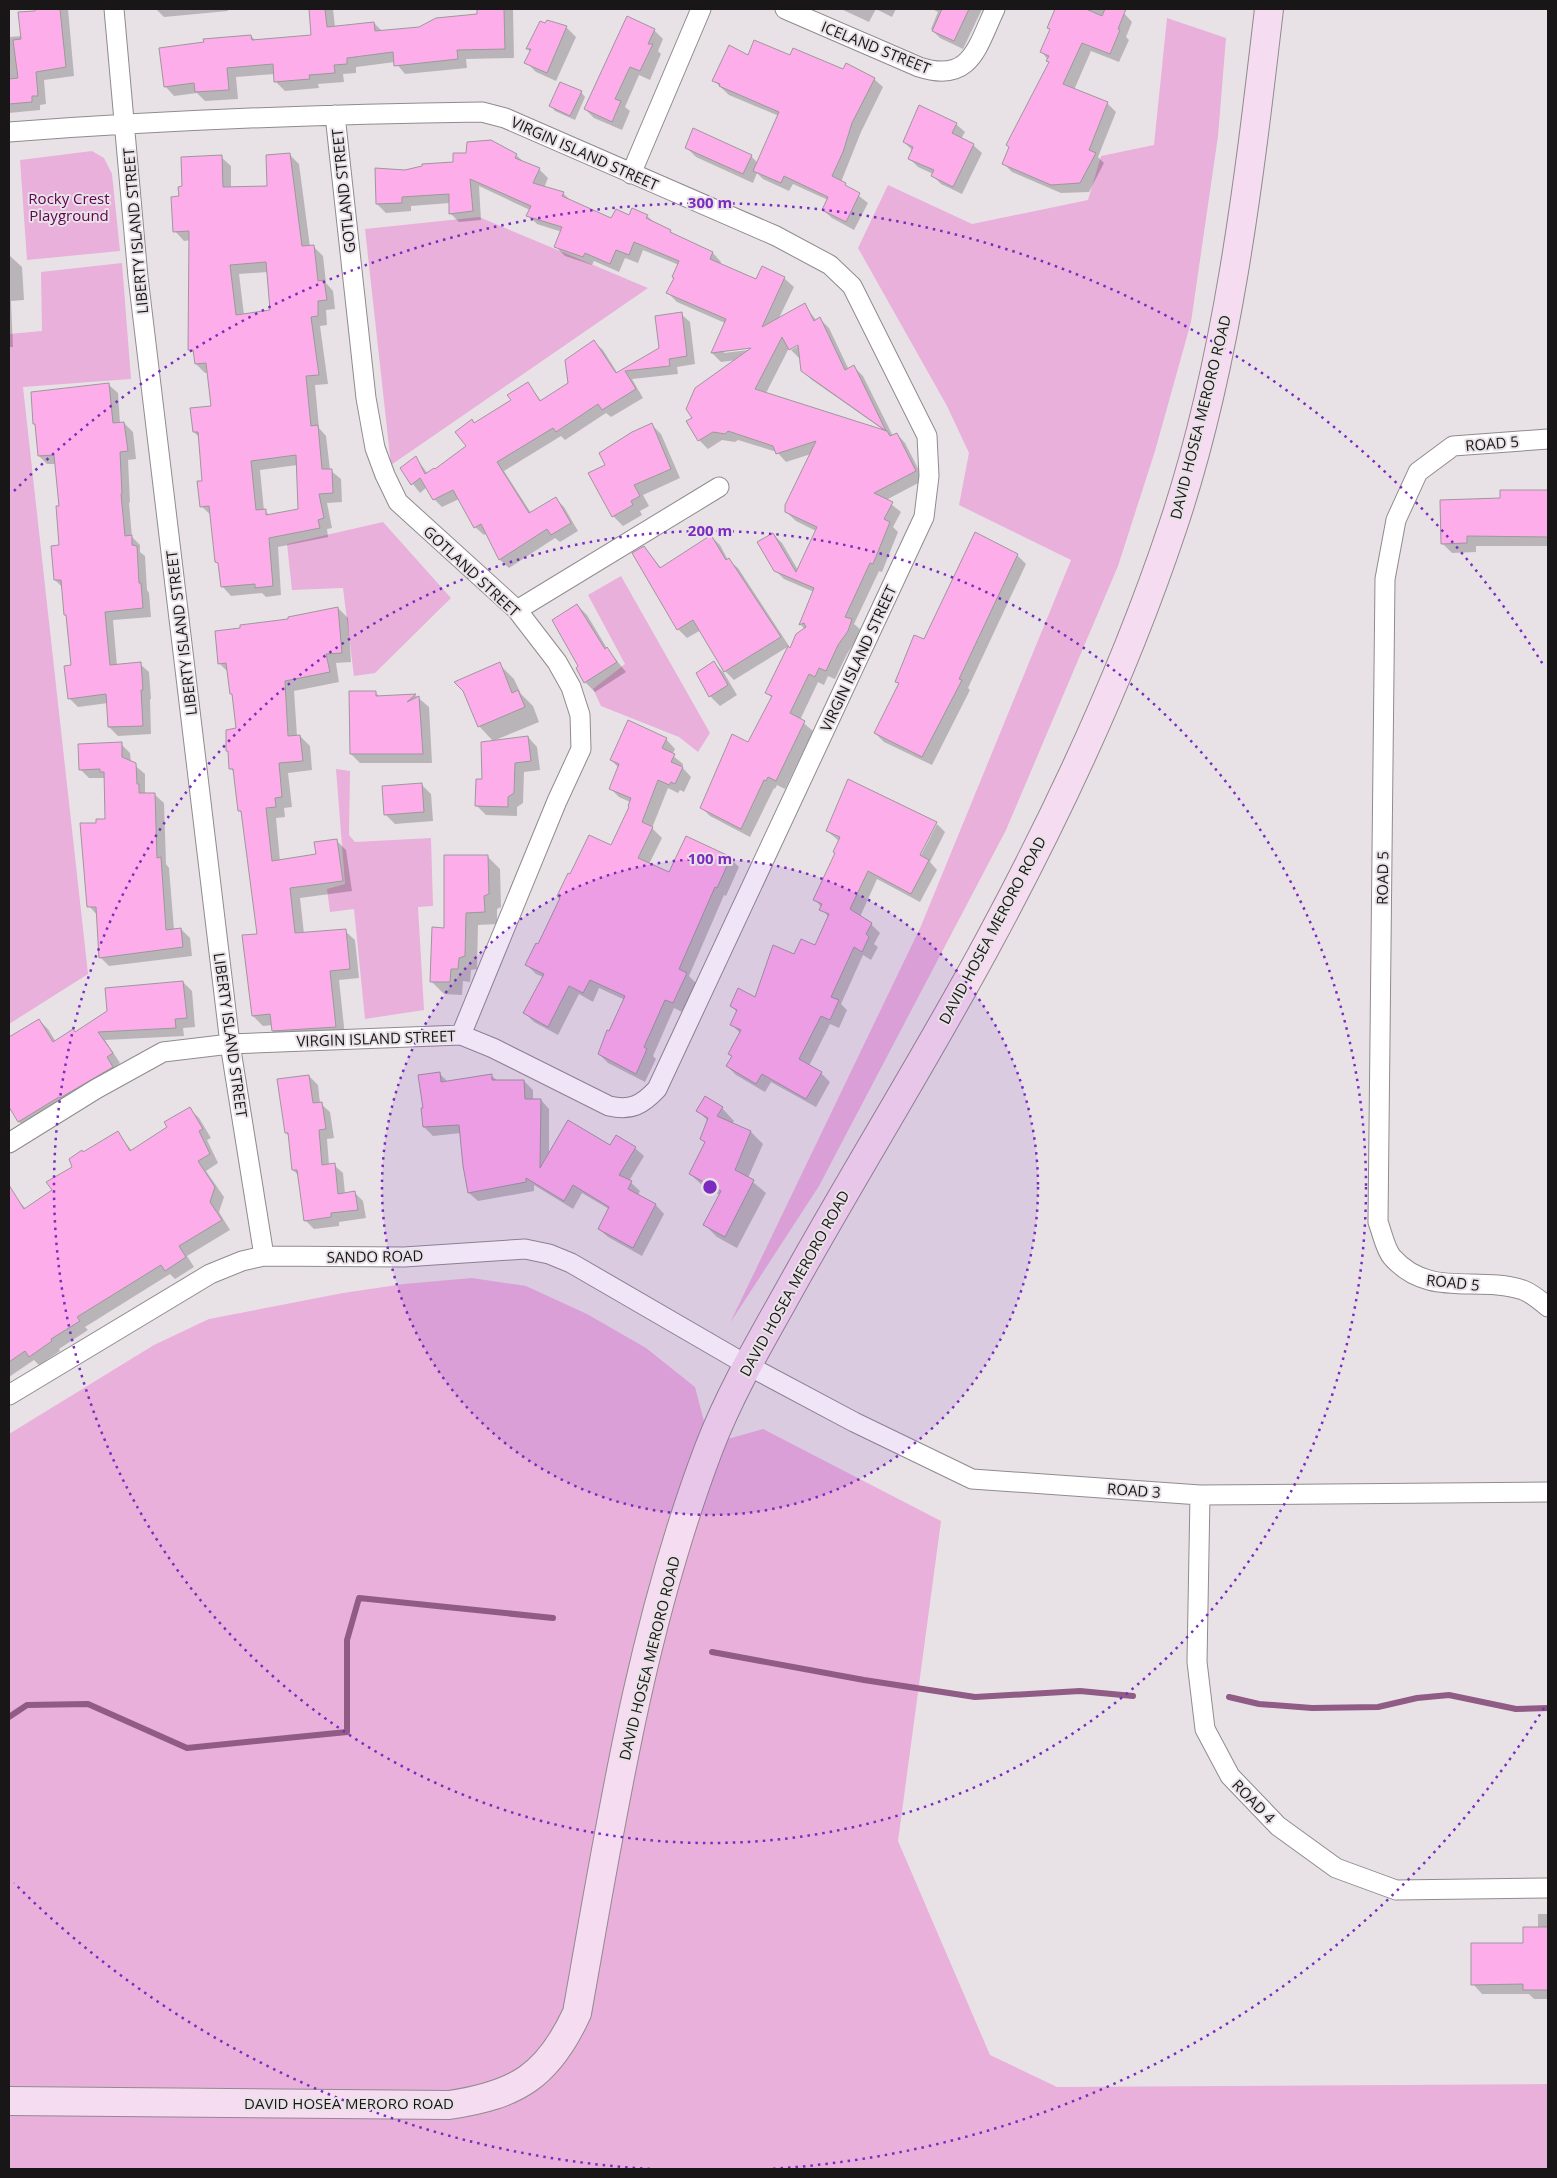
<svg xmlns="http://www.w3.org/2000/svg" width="1557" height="2178" font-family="'Open Sans',sans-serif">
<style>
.green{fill:#e8b0da}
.shadow{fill:#0003;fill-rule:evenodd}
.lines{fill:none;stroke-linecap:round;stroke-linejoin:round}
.stream{stroke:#905b84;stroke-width:6}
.building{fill:#fdaeea;stroke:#9d989b;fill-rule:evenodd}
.street-casing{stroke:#908b8e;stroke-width:21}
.secondary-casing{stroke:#908b8e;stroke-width:30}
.street{stroke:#fff;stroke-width:19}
.secondary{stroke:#f6dcf0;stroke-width:28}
.ring{fill:none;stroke:#7b2cbf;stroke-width:2.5;stroke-dasharray:2.5 5}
.labels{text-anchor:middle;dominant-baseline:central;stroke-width:4;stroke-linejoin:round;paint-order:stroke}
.street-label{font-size:15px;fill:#181617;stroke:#e8e2e6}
.park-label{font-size:15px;fill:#610154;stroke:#e8e2e6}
.centre{fill:#7b2cbf;stroke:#e8e2e6;stroke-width:2.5}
.ring-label{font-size:15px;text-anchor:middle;font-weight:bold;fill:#7b2cbf;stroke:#e8e2e6;stroke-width:4;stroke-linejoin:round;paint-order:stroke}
</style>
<rect width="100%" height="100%" fill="#e8e2e6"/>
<!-- green -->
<path class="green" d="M1167,18l59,20 -8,98 -27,186 -36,129 -37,115 -112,264 -187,356 -89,137 191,-397 150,-366 -112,-55 10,-52 -22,-47 -89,-158 30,-63 84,39 116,-24 13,-44 53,-11z
M92,151l12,7 8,16 8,77 -93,9 -7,-100z
M479,217l169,71 -257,177 -26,-236z
M122,263l9,116 -108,8 65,587 -79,50v-690l33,-3 -1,-59z
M383,522l68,76 -76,75 -21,3 -11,-88 -51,2 -5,-46z
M621,576l89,157 -12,19 -19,-15 -78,-31 -8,-17 32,-25 -37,-69z
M336,769l14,2 -1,64 6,7 76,-4 2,68 -15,1 6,103 -59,9 -11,-110 -24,3 -3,-23 18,-5z
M472,1278l54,8 61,28 59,34 49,39 15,57 53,-15 178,92 -43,320 92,214 67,32 491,-3v85h-1539v-735l145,-89 55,-26 134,-26 61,-9z"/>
<!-- shadow -->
<path class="shadow" d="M36,9h32l6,67 -30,4 2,24 -6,1v5l-31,3v-76l13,-1 15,-24z
M156,9h71l1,2 -64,6z
M310,9h23l2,18 39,-4 8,8 37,-3 59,-13v-6h35l1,49 -48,1 1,9 -62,6 -10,-12 -39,5v6l-13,1 1,8 -26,2 1,4 -34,3 -10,-10v-7l-39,3 2,22 -33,2 -8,-8 -23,3 -9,-10 86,-50 5,5 56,-5z
M841,9h55l-4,8 -16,-8 -7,13z
M932,9h50l-19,40 -23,-11 -9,-9 7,-17z
M1056,9h69l-2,3 9,10 -6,15 3,3 -10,22 -28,-11 -17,39 33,13 9,9 -18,45 6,6 -15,29 -28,1 -49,-21 -8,-8 46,-101 -8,-11 9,-22 -3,-2z
M566,27l10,10 -20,44 -20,-9 -10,-10 5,-10 -4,-3z
M654,30l9,9 -5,12 3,3 -11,26 -11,-5 -14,32 5,4 -8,19 -28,-12 -9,-9z
M748,56h42l84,23 9,8 -22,45 -20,50 27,21 -14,27 -22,-12 -9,-8 5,-10 -35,-16 -4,7 -26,-12 -6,-6 -4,10 -57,-26 -9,-9 64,8 7,7 21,-47 -50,-21 -16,-15z
M581,92l4,5 -10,23 -20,-9 -4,-5z
M956,124l9,8 -4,7 12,6 9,8 -20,41 -21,-10 -8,-8v-2l-15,-7 -8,-8 3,-8 -9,-9z
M289,154l10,10 11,83h4l9,9 3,27 7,8 2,18 -9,1 1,15 -7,1 8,58 -13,1 4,43 7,8 4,34 11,9 1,23 -15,1 5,25 -5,1 1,8 -50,10 3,48 -15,2 -4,-4 -31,3 -9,-10 -2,-20 -4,-5 -4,-45 -11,-10 2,-24 -4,-45 -5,-5 18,-25 -4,-34h-3l-9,-9 -1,-10 -5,-5 1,-109 -7,1 -9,-10 8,-44 38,-30 10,9v22l38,-1zM268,272l3,39 -27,4 -5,-41zM297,465l2,45 -29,5 -6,-4 -4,-41z
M516,155l9,8 14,6 9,9 -4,10 19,5 9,9 40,18 35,-4 9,8 14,7 5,5 38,17 8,9 -1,3 36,16 7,-13 22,11 9,8 -16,33 26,-15 13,16 3,-2 9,9 20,42 5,-3 9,9 30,60 4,-2 8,9 19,37 -38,20 15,12 -8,15 5,5 -16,40 -3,-1 -25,53 6,5 -4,11 -9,14 -12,25 -7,-3 -4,9 -6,-3 -18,38 13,11 -28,58 -8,-4 -2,4 -1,-1 -24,49 -40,-21 -9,-9 47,-63 24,-46 -5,-5 24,-43 14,-20 -4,-5 13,-33 -30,-13 -9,-9 -2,-36 9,9 16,27 18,-39 -20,-10 -10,-9 25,-58 -25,8 -9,-10 -39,-12 -3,2 -13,-2 -14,9 -9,-9 -5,-22 43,-58 -16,2 -9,-9 13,-30 -48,-21 -9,-9 7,-15 4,-13 -36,-15 -5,13 -13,-5 -6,14 -25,-11 -2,4 -27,-9 -9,-9 6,-15 -25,-8 -9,-9 2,-5 -51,-24 2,34 -22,2 -9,-9v-10l-39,3v5l-25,2 -9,-9 28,-33zM803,341l1,2 -13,7 8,8 2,-1 1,14 10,9 73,51 -119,-38 23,-45 2,2v-2zM757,346v3l-33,4v-3z
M9,255l13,12 2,33 -13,1 2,46h-4z
M681,314l9,8 5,42 -18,3 1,7 -46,5 11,19 -32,19 -5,-4 -41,27 -4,-4 -57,35 27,42 24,-15 9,9 14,24 -18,11 -5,-4 -46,30 -9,-8 -13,-27 -3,2 -9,-8 -16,-28 -17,8 -8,-8 -7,-12 -7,6 -19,-24 15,-11 12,16 7,-3 33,-25 4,-26 3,4 37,-23 16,-17 14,18 27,-19 25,-41 9,8 15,24 42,-26z
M109,385l9,8 2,30h4l9,9 3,27 -8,1 2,42 -1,1 3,34 8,8v7l5,4 2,34 2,3 2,24 -38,3 4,46 23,-2 9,8 2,27h-1l1,35 -33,2 -9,-9 -1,-24 -30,4 -9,-9 4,-32 -6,-50 -2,-2 -2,-26 -8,-8 5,-34v-39l-4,-43h-9l-8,-8z
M652,425l9,9 19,44 -37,17 6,11 -9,5 2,4 -19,11 -10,-10 -6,-51z
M1501,491h47v55h-72v6l-24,1 -10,-10 59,-43z
M711,536l9,9 8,15 10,8 51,78 -55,34 -9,-9 -24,-41 -14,8 -9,-9 -34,-82 18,22z
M1017,555l9,9 -58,124 2,2 -38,75 -48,-23 -9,-9 25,-49 -3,-3 28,-40z
M577,605l10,10 21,35 18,22 -31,20 -10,-10 -5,-16z
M338,608l10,10 3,44 -15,1 3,19 -45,9 3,45h3l10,10 2,24 -24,3 4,34 -8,1 1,9 -9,1 4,43 37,-6 19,-15 10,10 6,41 -52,7 4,36 41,-3 10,9 4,38 -20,2 6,56 -62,4 -10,-9v-6l-10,1 -10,-10 5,-81 -15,-120 -4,-5 -4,-37 -4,-4 -1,-16 -3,-2 10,-22 -4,-34 -4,-22 -10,-10 71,-43z
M714,663l10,10 13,22 -17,11 -10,-10z
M499,664l15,15 7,15 12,12 6,16 -46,19 -14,-15z
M375,692l5,5 35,-2 14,12 3,56h-72l-9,-9z
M528,737l9,10 3,23 -16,2 -1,31 -6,4v9l-31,-1 -10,-10 7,-25z
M666,739l9,10 -3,6 11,9 -1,3 9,10 -7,15 -4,-2 -2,3 -10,-5 -16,40 10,10 -13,26 21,10 60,-16 9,9 -13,29 -2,-1 -35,81 7,7 -14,29 -8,-4 -21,48 3,3 -11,23 -37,-19 -9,-9 26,-54 -26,-12 -6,14 -14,-8 -21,41 -24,-13 -9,-9 18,-36 -7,-3 -9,-9 84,-118 20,-40 -1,-5 -11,-5 -9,-9 9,-20 -8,-8z
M121,744l9,9 1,9 14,12v18l2,3 7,-1 10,9 2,61 3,4 5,62 7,-1 9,9 2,18 -83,10 -9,-9 -2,-41 -9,-10 9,-82 8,-4 -1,-42h-16l-9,-9z
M421,784l10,10 2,27 -38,3 -10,-10z
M936,823l9,9 -15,30 7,8 -17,32 -43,-23 -17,38 11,7 9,9 -6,11 4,3 -7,13 -8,-5 -22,49 6,6 -8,18 -9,-4 -21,42 12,7 9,9 -14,25 -45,-25 -6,10 -29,-17 -9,-9 6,-9 -4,-3 12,-20 -9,-9 5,-13 -6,-6 25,-8 38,-42 22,-9 13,-29 -14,-19 21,-45 3,-13 -12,-10zM934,824h3l-19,37 -2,-1z
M487,856l13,13 1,38 -4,2v15l-19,1 -1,44 -6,1 -1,12 -7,-1 -1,14 -18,-1 -13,-13 15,-52z
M183,982l9,9 3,36 -12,1 1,8 -79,4 15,23 -5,4 6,9 -93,54 -9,-8 -10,-18v-65l30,-19 9,9 8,13z
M439,1073l9,9 44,-6 6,5h26l9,9v10h8l8,9v47l62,-9 24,1 9,8 -15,25 11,10 -2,4 18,10 8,9 -22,42 -34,-19 -9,-8 10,-20 -27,-16 -9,16 -39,-24v6l-56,10 -9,-8 -8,-60 -28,3 -9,-9z
M309,1076l9,9 2,18 10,9 4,26 -7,1 2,26h5l9,8 2,21 10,-1 8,8 3,17 -27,4v4l-25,3 -9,-9 -6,-44 -6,-6 -3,-33 -4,-4z
M722,1108l12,13 -2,3 19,8 12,12 -15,34 18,15 -29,55 -20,-11 -12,-12 15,-30 -17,-9 -13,-12 16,-30 -5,-5 7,-18 -10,-10z
M190,1109l9,9 12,20 -4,2 11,23 -12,8 18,26 -5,15 11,18 -43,26 7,11 -19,12 -5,-5 -85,53 3,3 -29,19 1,2 -21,14 -5,-5 -25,17v-174l7,-5 10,11 27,-18 30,-38 35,-20 14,18 36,-23z
M1538,1914h10v85h-14l-5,-5h-47l-9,-10 51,-40 14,-15z"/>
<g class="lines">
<!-- stream -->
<path class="stream" d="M712,1652l152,28 111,17 105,-6 53,5
M1229,1697l30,7 53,4 66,-1 39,-9 32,-3 67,14 32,-1
M9,1717l18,-12 61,-1 99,44 160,-16v-92l12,-42 194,20"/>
</g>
<!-- building -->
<path class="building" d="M35,9h25l6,58 -30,5 2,24h-6v6l-23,2v-25l9,-1 -5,-38 8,-1 -3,-27 17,-1z
M309,9h16l2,18 47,-5 1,9 44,-4 17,-9 41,-4v-5h27l1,40 -48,1 1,9 -64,7 -1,-14 -46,6v6l-13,1 1,8 -26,2 1,4 -36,3 -1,-18 -46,4 2,22 -34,2 -1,-9 -30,4 -5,-39 45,-6 -1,-3 48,-4 1,5 59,-5z
M942,9h27l-15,32 -22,-10z
M1055,9h31l16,7 3,-7h21l-8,20 2,1 -10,24 -28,-11 -19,41 45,18 -19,48 7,3 -16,30 -29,2 -49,-21 7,-17 -3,-2 43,-83 -3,-1 3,-5 -9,-4 10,-23 -3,-1z
M627,16l28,13 -7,15h5l-13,27 -10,-4 -15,32 6,2 -9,21 -28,-13z
M547,20l20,6 -20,47 -23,-10 7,-14h-5l14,-28 5,2z
M754,40l36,15 3,-7 50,21 3,-6 29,15 -23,45 -9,29 -11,24 14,7 -1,2 15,8 -14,29 -24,-12 6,-13 -44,-21 -3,7 -28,-12 26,-59 -60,-26 1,-2 -8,-3 17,-36 19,10z
M560,82l22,9 -12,25 -21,-10z
M919,105l38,18 -5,10 22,11 -21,43 -22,-11 3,-6 -26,-11 5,-12 -10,-5z
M693,128l59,27 -9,19 -58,-26z
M491,140l26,14 -2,4 25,10 -7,15 31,9 -2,4 49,22 5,-9 13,6 3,-7 16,7 -2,3 25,12 -1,2 43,20 -3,7 46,20 6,-13 23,11 -23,50 43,-24 9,18 6,-4 25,53 9,-5 32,66 -85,-60 -3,-26 -9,5 -7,-13 -27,52 132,42 3,5 7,-3 19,38 -42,22 19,9 -9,17 6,3 -17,42 -3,-1 -25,54 7,2 -4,12 -10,14 -12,26 -7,-3 -4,9 -6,-3 -19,39 15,8 -29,60 -8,-4 -2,4 -2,-1 -23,49 -41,-21 32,-74 16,8 24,-46 -7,-3 23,-47 2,2 6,-14 10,-7 -2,-4 -5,2 15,-37 -40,-17 -17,-29 16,-9 23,39 21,-45 -32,-15v-7l31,-64 -40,13 -3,-8 -45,-15 -3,3 -12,-2 -15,9 -12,-20 6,-3 -6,-9 9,-21 56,-40 -40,5 15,-34 -60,-26 8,-15 -2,-1 7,-16 -45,-19 -5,13 -13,-5 -6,14 -25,-11 -2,4 -29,-10 8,-20 -36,-11 5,-10 -61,-27 3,32 -24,3v-20l-47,3v6l-26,1 -1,-36 30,2 17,-4v-2l31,-2v-9h13l1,-11z
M290,153l12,93 12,-1 4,36 6,-1 3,20 -9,1v15l-7,1 8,58 -13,1 5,50 7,-1 4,44h10l1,24 -14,1 5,24 -6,2 2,8 -51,10 4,48 -18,2v-4l-34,3 -3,-24 -3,-1 -6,-56 -9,1 -3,-26h5l-4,-49h-5l-3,-24 21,-2 -5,-43 -11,1 -2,-14h-5l1,-119 -16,1 -2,-35 8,-1 -1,-9 4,-1 -1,-29 41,-2 1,32 44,-1 -1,-31zM266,262l4,48 -34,5 -6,-50zM296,455l2,54 -32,6v-6l-10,1 -5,-49z
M682,312l5,44 -18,3 1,7 -45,5 11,18 -34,21 -4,-6 -42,28 -3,-4 -56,34 32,51 27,-16 15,26 -20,12 -4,-6 -48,31 -18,-36 -7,4 -21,-38 -20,10 -13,-22 -9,7 -11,-17 16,-12 9,18 9,-6 1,1 31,-23 -11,-14 17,-13 2,4 37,-23 -4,-5 21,-13 12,19 28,-18 -3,-23 29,-20 22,33 43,-25 -4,-32z
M109,383l4,40 11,-1 4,29 -8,1 2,42h-1l4,42 7,-1v10l5,1 2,37h2l2,25 -38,4 5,53 31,-3 2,28h-2l2,36 -35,1 -2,-33 -38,5 -4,-33 7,-1 -5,-50h-2l-3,-35h-7l-3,-34 8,-1 -3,-39h3l-5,-51 -16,1 -3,-32h-2l-2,-32z
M652,423l19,46 -37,16 6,11 -9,5 2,4 -21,12 -24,-44 17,-8 -6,-12 33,-21z
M1500,490h48v47l-81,-1v7l-26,1 -1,-44 60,-2z
M975,532l43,22 -59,125 3,1 -40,77 -48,-24 25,-50 -4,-1 19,-47 10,4z
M711,535l15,25 3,-2 52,79 -57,35 -31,-52 -16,10 -45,-77 12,-7 16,22z
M577,604l28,45 2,-2 10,15 -33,21 -8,-15 2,-2 -26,-46z
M338,607l4,46 -16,1 4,18 -45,9 3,55 12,-1 3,26 -24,2 3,34 -7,1 1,9 -10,1 6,53 44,-7 -2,-12 23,-3 6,42 -53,7 5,45 51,-4 4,40 -20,2 6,56 -64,4 -2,-17 -18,2 -10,-81 15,-1 -16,-123h-3l-5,-42h-4l-1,-18h-2v-21l10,-2 -4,-34h-2l-4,-31 -8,1 -3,-33 25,-3v-3l48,-6v-2z
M714,661l14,24 -19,12 -13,-24z
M500,662l12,31 6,-3 7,17 -47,20 -15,-36 -9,-9z
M349,691h27v5l40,-2 -9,8 12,-6 4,58h-73z
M628,720l39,18 -5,10 13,6 -4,8 12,5 -8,17 -4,-2 -2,3 -11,-5 -16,42 11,5 -15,31 31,14 17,-36 45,21 -14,31 -2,-1 -36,82 8,4 -14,30 -8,-3 -21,47 3,2 -11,25 -38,-20 9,-24 2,1 16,-35 -35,-16 -7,13 -14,-7 -21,41 -25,-14 21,-39 -19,-9 11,-22 2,1 22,-46 -3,-2 11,-23 2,1 19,-39 22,10 18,-38 -1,-1 3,-8 -22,-9 10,-25 -9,-4z
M528,736l3,25 -16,2 -1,30 -6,4v10l-33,-1 1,-27h6l-1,-37z
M122,742v15l14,6 1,21h2v9h16l2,65 4,-1 5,73 15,-2 2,19 -84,11 -3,-51h-9l-7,-84h16v-4h9l-1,-47h-4v-3l-21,1 -1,-26z
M848,779l89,43 -17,33 9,5 -18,34 -43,-23 -18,38 22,14 -6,11 3,3 -7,15 -8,-5 -23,50 8,3 -9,20 -9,-4 -22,43 23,13 -16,27 -44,-25 -6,10 -30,-18 6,-10 -4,-2 13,-24 -11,-5 7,-15 -7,-4 8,-18 17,9 18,-52 21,9 7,-15 14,6 14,-31 -10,-4 3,-6 -9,-4 22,-47 -2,-1 7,-15 -14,-6z
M422,783l2,29 -40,3 -2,-29z
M444,855h44l1,39 -5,2 1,16 -19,1 -1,43 -6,2 -1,11h-7l-1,13h-20l2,-55 12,1z
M183,981l4,37 -12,1 1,9 -78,4 15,21 -6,4 6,10 -53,31 -1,-1 -41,25 -9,-15v-70l30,-18 14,23 20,-13 2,3 32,-21 -2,-23z
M440,1072l1,10 51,-8v6h32l1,19h16l-1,69 28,-48 42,25 6,-10 20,12 -17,28 13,6 -4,8 28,15 -23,44 -35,-19 11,-22 -36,-22 -9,16 -38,-23v4l-58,11 -5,-27 -4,-41 -36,2 -2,-19h2l-5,-33z
M309,1075l4,28 9,-1 4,27 -7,1 3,35 13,-2 3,31 17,-3 3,19 -27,3v4l-27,4 -7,-51h-5l-4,-37h-3l-8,-54z
M705,1096l18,11 -6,9 34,15 -16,39 19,10 -29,57 -22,-12 18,-34 -32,-17 16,-32 -5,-3 8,-21 -12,-7z
M190,1107l13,22 -4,2 11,23 -12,7 17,26 -5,15 12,18 -43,26 7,11 -21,14 -4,-6 -84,52 3,4 -29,18 1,2 -23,16 -4,-6 -16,11v-177l15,24 28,-19 -6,-8 26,-15 -3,-8 13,-9 1,2 35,-21 12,20 37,-24 -3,-5z
M1523,1927h25v63h-25v-6l-52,1v-42h52z"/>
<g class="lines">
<defs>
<path id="street" d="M114,9l24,268 92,767 34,212
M785,9l134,58c52,17 58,-20 76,-58
M335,115l31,283 9,50 10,27 13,27 119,108 40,52 14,25 9,28 1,34 -24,52 -96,234
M9,132c157,-12 315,-18 473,-20l23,6 271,118 54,29 22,21 75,150 2,40 -5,41 -267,572c-15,16 -26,22 -48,17l-116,-58 -32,-13 -231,9 -67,8 -67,37 -87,54
M631,174l70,-165
M1548,439l-95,7 -35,26 -22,48 -11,59 -7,643c4,10 7,27 14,35 37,42 85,18 131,33 8,3 18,11 25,17
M517,610l202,-123
M9,1395l201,-121 32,-13 22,-5 140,1 121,-8 24,5 22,9 176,102 107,57 118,57 228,16 348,-3
M1200,1495l-3,167 8,67 25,47 48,50 58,42 60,22 152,-2"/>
<path id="secondary" d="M9,2101l440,4c68,-10 99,-29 128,-92 34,-190 63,-384 132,-565 23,-60 57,-116 88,-172 63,-113 132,-223 193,-337 70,-130 136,-272 183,-413 55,-164 76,-346 96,-517"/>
</defs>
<!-- street casing -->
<use href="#street" class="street-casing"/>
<!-- secondary casing -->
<use href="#secondary" class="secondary-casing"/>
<!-- street -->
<use href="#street" class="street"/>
<!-- secondary -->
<use href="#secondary" class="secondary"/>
</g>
<!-- distance rings -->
<circle cx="710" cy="1187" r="328" fill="#7b2cbf" fill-opacity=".12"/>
<g class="ring">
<circle cx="710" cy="1187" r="328"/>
<circle cx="710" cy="1187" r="656"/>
<path d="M1544 1708A984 984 0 0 1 770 2169M650 2169A984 984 0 0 1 14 1883M14 491A984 984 0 0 1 1544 666"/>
</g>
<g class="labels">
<!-- street labels -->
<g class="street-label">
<text transform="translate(876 47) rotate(22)">ICELAND STREET</text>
<text transform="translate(585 153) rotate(24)">VIRGIN ISLAND STREET</text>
<text transform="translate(343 191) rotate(-96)">GOTLAND STREET</text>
<text transform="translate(135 231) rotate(-95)">LIBERTY ISLAND STREET</text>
<text transform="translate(1200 417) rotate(-76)">DAVID HOSEA MERORO ROAD</text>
<text transform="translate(1492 443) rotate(-5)">ROAD 5</text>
<text transform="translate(472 571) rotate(43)">GOTLAND STREET</text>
<text transform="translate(181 633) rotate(-97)">LIBERTY ISLAND STREET</text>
<text transform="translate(858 658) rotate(-65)">VIRGIN ISLAND STREET</text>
<text transform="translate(1382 878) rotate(-89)">ROAD 5</text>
<text transform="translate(992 930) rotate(-62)">DAVID HOSEA MERORO ROAD</text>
<text transform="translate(231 1035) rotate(82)">LIBERTY ISLAND STREET</text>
<text transform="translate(376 1038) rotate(-2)">VIRGIN ISLAND STREET</text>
<text transform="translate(375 1256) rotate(-1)">SANDO ROAD</text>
<text transform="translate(1453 1282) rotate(6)">ROAD 5</text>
<text transform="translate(794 1283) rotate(-61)">DAVID HOSEA MERORO ROAD</text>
<text transform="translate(1134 1490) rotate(4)">ROAD 3</text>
<text transform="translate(649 1658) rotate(-76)">DAVID HOSEA MERORO ROAD</text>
<text transform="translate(1254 1801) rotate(46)">ROAD 4</text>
<text x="349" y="2103">DAVID HOSEA MERORO ROAD</text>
</g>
<!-- park labels -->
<g class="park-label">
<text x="69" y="198">Rocky Crest<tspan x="69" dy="17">Playground</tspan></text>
</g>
</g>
<circle cx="710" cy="1187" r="8" class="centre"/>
<g class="ring-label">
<text x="710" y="208">300 m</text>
<text x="710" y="536">200 m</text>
<text x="710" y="864">100 m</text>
</g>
<!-- border -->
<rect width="1557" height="2178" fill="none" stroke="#181617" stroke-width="20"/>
</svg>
